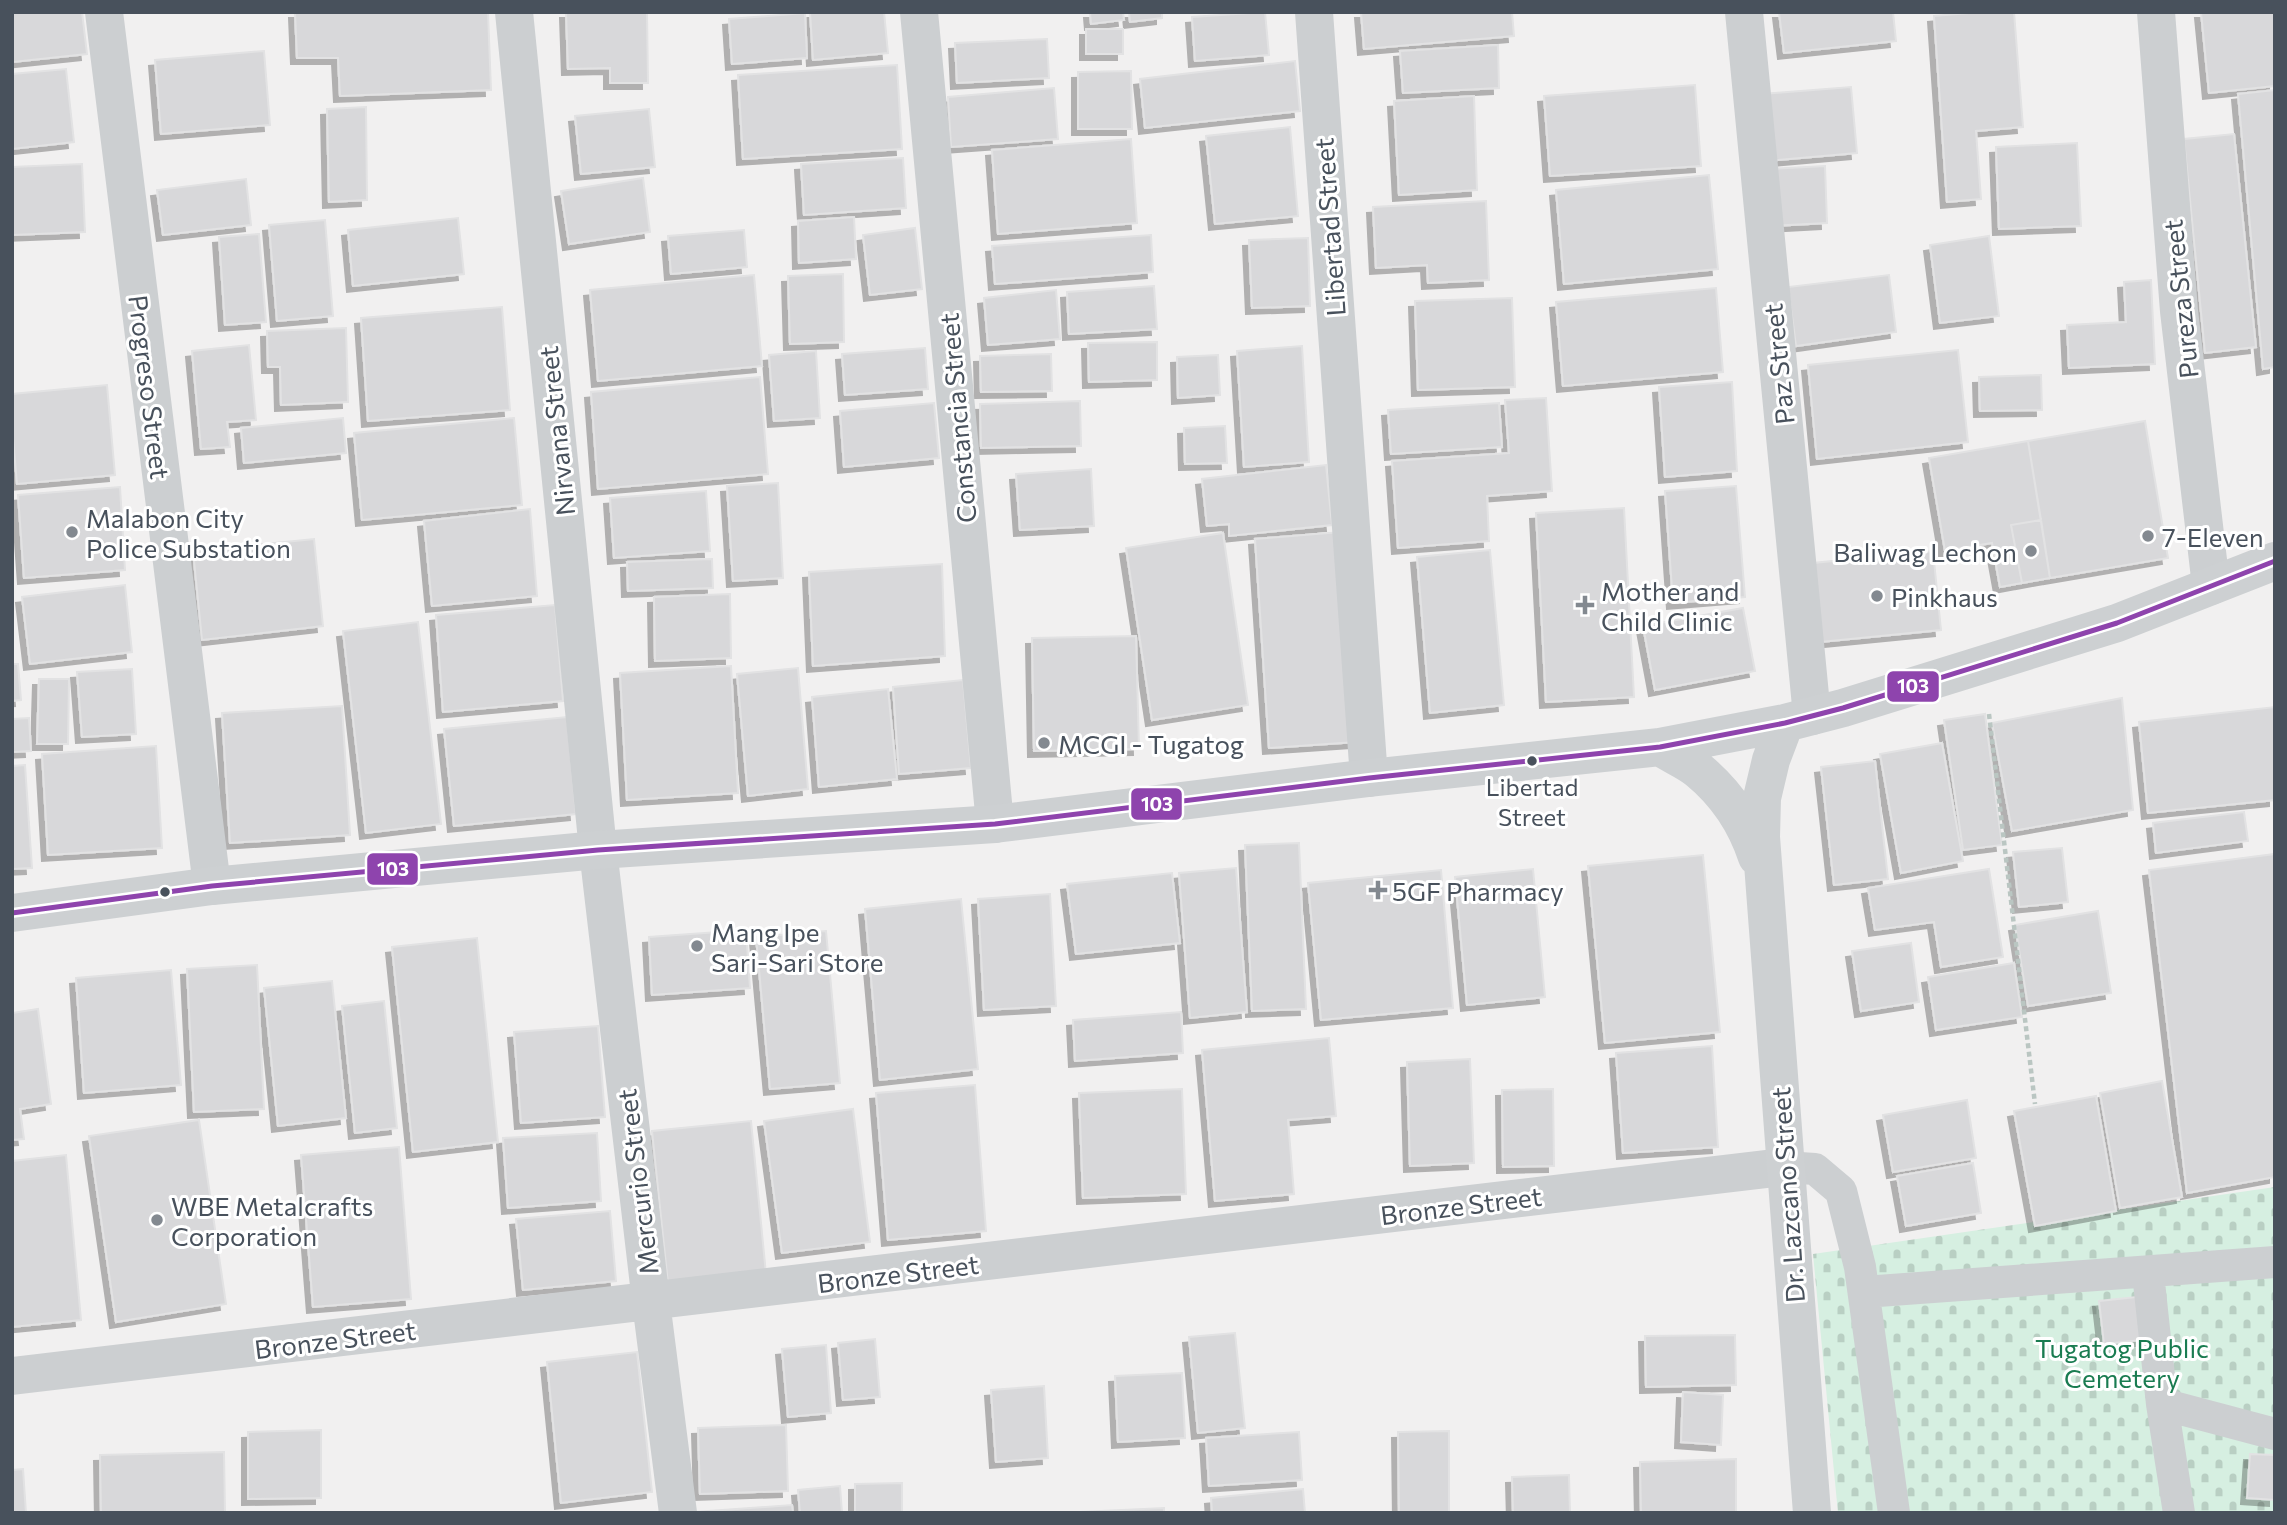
<svg xmlns="http://www.w3.org/2000/svg" width="2287" height="1525" font-family="Commissioner,sans-serif">
<style>
.cemetery{fill:url(#cemetery-stones)}
.building{fill:#d8d8da;stroke:#e2e2e3;stroke-width:2;filter:url(#shadow)}
.lines{fill:none;stroke-linecap:round;stroke-linejoin:round}
.path{stroke:#bac6c2;stroke-width:4.5;stroke-dasharray:5 3.5;stroke-linecap:butt}
.lane{stroke:#cccfd1;stroke-width:32}
.street{stroke:#cccfd1;stroke-width:38}
.secondary{stroke:#cdd0d2;stroke-width:38}
.bus-1-casing{stroke:#fff;stroke-width:10}
.bus-1{stroke:#8e44ad;stroke-width:5}
.poi-dot{fill:#838990;stroke:#fff;stroke-width:2.5}
.bus-dot{fill:#48515c;stroke:#fff;stroke-width:2.5}
.labels{text-anchor:middle;dominant-baseline:central;stroke-width:6;stroke-linejoin:round;paint-order:stroke}
.bus-label{font-size:24px;fill:#48515c;stroke:#fff}
.street-label{font-size:26px;fill:#48515c;stroke:#fff}
.poi-label{font-size:26px;fill:#48515c;stroke:#fff;text-anchor:start}
.park-label{font-size:26px;fill:#1a7c51;stroke:#fff}
.line-badge{stroke:#fff;stroke-width:2.5}
.badge-label{font-size:19px;text-anchor:middle;font-weight:bold;fill:#fff}
</style>
<defs>
<pattern id="cemetery-stones" width="16" height="16" patternUnits="userSpaceOnUse" patternTransform="scale(1.75)"><rect width="16" height="16" fill="#d6efe1"/><path d="M2 7V4a2 2 0 0 1 4 0v3zM10 15v-3a2 2 0 0 1 4 0v3z" fill="#b9cfc3"/></pattern>
<filter id="shadow"><feDropShadow dx="-6" dy="6" stdDeviation="0" flood-color="#0004"/></filter>
</defs>
<rect width="100%" height="100%" fill="#f1f0f0"/>
<!-- cemetery -->
<path class="cemetery" d="M2275,1187v326h-437l-25,-259z"/>
<!-- building -->
<path class="building" d="M12,12h70l5,42 -74,8z
M295,12h193l3,78 -151,6 -2,-38h-41z
M566,12h81l1,71h-38v-15l-42,1z
M810,12h74l4,41 -75,7z
M1090,12h33l1,8 -33,4z
M1129,12h33v6l-32,4z
M1265,12l4,43 -74,6 -3,-44z
M1361,12h151l2,24 -150,13z
M1779,12h114l3,29 -112,12z
M1981,12h33l9,115 -47,4 5,68 -34,3 -13,-186z
M2201,12h74v74l-66,7z
M805,13l2,45 -75,6 -3,-45z
M1086,29h37v25h-37z
M1047,39l2,39 -92,5 -2,-40z
M1498,45l1,43 -96,5 -3,-42z
M264,51l6,74 -109,9 -6,-74z
M1295,61l5,50 -155,17 -5,-49z
M897,65l5,84 -159,10 -5,-84z
M66,69l8,73 -62,7v-75z
M1131,71l1,58h-54v-57z
M1695,85l6,81 -151,10 -6,-80z
M1851,87l6,66 -90,8 -5,-67z
M1054,88l4,51 -107,8 -3,-50z
M2275,90v277l-12,2 -25,-275z
M1474,96l3,94 -78,5 -5,-94z
M366,107l1,93 -38,2 -2,-93z
M649,109l6,58 -74,7 -6,-58z
M1290,127l8,89 -83,8 -9,-88z
M2234,134l22,213 -51,6 -21,-214z
M1131,139l6,84 -139,11 -6,-84z
M2077,143l4,83 -82,3 -3,-82z
M903,158l3,50 -102,7 -3,-51z
M82,164l3,68 -73,3v-68z
M1825,166l2,57 -56,3 -2,-57z
M1709,175l9,94 -154,15 -8,-94z
M643,178l7,54 -81,12 -8,-53z
M246,179l5,46 -88,10 -6,-45z
M1486,201l3,79 -61,3 -1,-18 -51,3 -3,-61z
M854,217l2,42 -57,4 -1,-42z
M458,218l6,56 -111,12 -5,-56z
M325,220l8,96 -56,5 -8,-96z
M915,228l7,61 -52,6 -7,-60z
M744,230l3,37 -76,7 -3,-38z
M259,234l7,88 -41,3 -6,-88z
M1151,235l2,37 -158,12 -3,-38z
M1989,236l10,80 -59,7 -10,-78z
M1308,238l2,68 -58,2 -3,-68z
M843,274l1,68 -54,2 -2,-68z
M754,275l8,91 -164,15 -8,-91z
M1889,275l7,57 -100,14 -8,-59z
M2151,280l4,84 -86,4 -2,-43 59,-3 -2,-40z
M1154,286l3,43 -88,5 -2,-42z
M1716,288l7,84 -160,14 -7,-84z
M1056,290l4,49 -72,6 -4,-47z
M1512,298l3,89 -97,3 -3,-89z
M502,307l8,103 -142,11 -7,-103z
M346,328l2,74 -67,3 -1,-38h-12l-1,-36z
M1157,342v38l-68,2 -1,-39z
M249,345l7,75 -29,2 3,25 -29,2 -9,-98z
M1302,346l7,116 -65,5 -7,-116z
M925,348l3,41 -83,6 -3,-41z
M1958,350l10,92 -151,17 -9,-94z
M816,351l4,67 -46,3 -5,-66z
M1051,354l1,37 -71,1 -1,-36z
M1218,355l2,40 -42,3 -1,-41z
M2041,375l1,35 -62,1 -1,-34z
M760,377l8,97 -170,15 -7,-97z
M1732,382l5,89 -72,6 -6,-90z
M107,385l8,90 -98,9 -5,-57v-33z
M1546,398l6,93 -65,5 2,45 -91,7 -6,-87 117,-8 -4,-53z
M1080,401l1,45 -100,2 -1,-44z
M934,403l5,55 -95,9 -4,-56z
M1499,403l3,44 -111,7 -3,-44z
M343,418l3,35 -102,10 -3,-35z
M514,418l8,87 -160,15 -8,-87z
M2145,421l23,137 -118,20 -22,-137z
M1225,426l2,37 -42,1 -1,-36z
M2028,441l13,79 -30,5 11,58 -22,4 -8,-44 -47,8 -16,-93z
M1326,465l6,60 -103,11v-12l-22,2 -5,-47z
M1091,469l3,57 -74,4 -4,-56z
M778,483l5,95 -50,3 -6,-95z
M1736,486l9,111 -72,6 -8,-112z
M120,487l5,83 -101,8 -6,-83z
M706,491l4,60 -96,7 -4,-60z
M1624,508l10,189 -88,5 -10,-189z
M530,509l7,87 -105,10 -8,-85z
M2041,520l9,58 -28,5 -11,-58z
M1341,532l15,210 -87,6 -14,-209z
M1223,533l25,172 -96,15 -26,-172z
M314,539l9,87 -121,14 -9,-89z
M1490,550l14,155 -74,8 -13,-156z
M1933,551l8,79 -120,12 -8,-79z
M712,559l1,29 -85,3 -1,-29z
M942,564l3,92 -132,10 -4,-94z
M125,585l7,67 -102,12 -8,-67z
M730,594l1,64 -76,3 -1,-64z
M555,605l8,96 -120,11 -7,-97z
M1743,608l12,63 -100,19 -12,-64z
M418,622l23,202 -75,9 -23,-202z
M1136,636l3,113 -105,2 -2,-113z
M12,664h6l3,36 -9,1z
M731,666l7,127 -111,7 -7,-127z
M798,668l10,121 -60,7 -11,-122z
M132,669l4,65 -54,3 -5,-65z
M39,679h30l-1,65h-31z
M963,680l8,88 -72,6 -6,-87z
M888,689l9,90 -78,8 -7,-90z
M2122,698l11,112 -121,21 -20,-108z
M342,706l8,129 -120,8 -8,-130z
M2275,707v93l-127,13 -9,-91z
M1985,714l17,131 -39,5 -19,-130z
M567,717l9,97 -122,12 -10,-97z
M29,718l2,33 -19,1v-33z
M1942,743l21,118 -62,12 -21,-119z
M156,746l6,102 -114,7 -6,-101z
M1875,761l13,118 -54,6 -13,-118z
M25,765l7,103 -20,1v-103z
M2244,812l4,29 -92,12 -3,-30z
M1299,843l7,166 -54,2 -7,-166z
M2062,848l6,54 -49,5 -6,-55z
M2275,854v323l-88,16 -38,-323z
M1703,855l17,177 -115,11 -17,-177z
M1236,868l11,144 -57,6 -11,-145z
M1533,869l12,128 -78,8 -12,-128z
M1989,869l14,88 -62,10 -7,-45 -59,8 -7,-42z
M1441,870l12,138 -132,12 -13,-137z
M1172,873l8,70 -104,11 -9,-70z
M1050,894l6,112 -72,4 -6,-111z
M961,899l17,170 -98,11 -15,-171z
M2098,911l13,82 -83,13 -13,-81z
M746,930l4,58 -98,7 -3,-58z
M826,931l14,152 -70,6 -14,-152z
M477,938l21,204 -85,10 -21,-205z
M1911,943l8,59 -58,9 -9,-60z
M2014,963l8,54 -86,13 -8,-53z
M257,965l7,144 -70,3 -7,-143z
M171,970l10,115 -97,8 -8,-115z
M332,981l14,137 -68,8 -14,-138z
M384,1001l13,127 -42,5 -13,-127z
M38,1009l13,95 -31,5 4,30 -12,1v-127z
M1181,1012l2,41 -108,8 -2,-41z
M598,1026l7,91 -84,6 -7,-91z
M1329,1038l7,78 -48,4 6,74 -79,7 -13,-151z
M1712,1046l6,101 -95,6 -7,-100z
M1470,1059l4,104 -64,3 -3,-104z
M2162,1081l20,116 -62,11 -20,-115z
M975,1085l11,146 -98,9 -12,-147z
M1182,1089l4,105 -103,4 -4,-105z
M1553,1089l1,77 -51,1 -1,-77z
M2096,1096l20,115 -81,15 -21,-115z
M1967,1100l9,58 -83,14 -10,-57z
M853,1109l17,133 -88,11 -18,-132z
M199,1120l27,184 -110,18 -27,-186z
M751,1121l15,153 -98,10 -16,-153z
M597,1133l4,68 -93,7 -5,-70z
M399,1147l12,152 -98,8 -12,-152z
M66,1155l15,165 -69,7v-166z
M1973,1163l8,50 -75,13 -9,-50z
M610,1211l6,70 -93,9 -7,-71z
M2146,1296l5,43 -47,5 -5,-43z
M1235,1333l10,95 -47,5 -9,-96z
M1735,1335l1,50 -90,2 -1,-51z
M875,1339l5,58 -37,3 -5,-57z
M826,1345l5,68 -43,4 -6,-68z
M637,1352l15,140 -91,11 -14,-141z
M1182,1373l3,65 -67,4 -3,-66z
M1044,1386l4,72 -52,4 -5,-72z
M1683,1392l40,3 -2,50 -40,-3z
M786,1425l2,66 -88,3 -2,-66z
M321,1430v68l-73,1v-67z
M1449,1431v82h-50l-1,-81z
M1299,1432l3,48 -93,6 -3,-48z
M224,1452l1,61h-124l-1,-58z
M2250,1454l25,1v45l-28,-2z
M1736,1459v54h-95l-1,-51z
M23,1469l3,44h-14v-43z
M1569,1475l1,38h-57l-1,-36z
M902,1483v30h-47v-29z
M840,1486l2,27h-42l-2,-23z
M1303,1489l2,24h-93l-1,-15z
M792,1505l1,8h-98v-1z
M1164,1508v5h-107z"/>
<g class="lines">
<!-- path -->
<path class="path" d="M1989,714l46,390"/>
<!-- lane -->
<path class="lane" d="M1784,1167l31,2 26,22 19,76 34,246
M2148,1273l14,131 17,109
M1864,1292l411,-30
M2162,1404l113,30"/>
<!-- street -->
<path class="street" d="M104,12l108,874
M514,12l84,838 53,452 27,211
M919,12l76,812
M1314,12l55,766
M1744,12l68,704
M2156,12l23,299 32,275
M12,1376l1772,-209"/>
<!-- secondary -->
<path class="secondary" d="M1785,723l-14,37 -9,38 -1,39 51,676
M1660,747c12,8 27,14 38,23 28,23 48,53 59,87
M12,913l200,-27 386,-36 397,-26 374,-46 291,-31 125,-24 58,-15 274,-85 158,-62"/>
<defs>
<path id="bus-1" d="M12,913l200,-27 386,-36 397,-26 374,-46 291,-31 125,-24 58,-15 274,-85 158,-62"/>
</defs>
<!-- bus-1 casing -->
<use href="#bus-1" class="bus-1-casing"/>
<!-- bus-1 -->
<use href="#bus-1" class="bus-1"/>
</g>
<!-- markers -->
<g class="poi-dot">
<circle cx="72" cy="532" r="7"/>
<circle cx="2148" cy="536" r="7"/>
<circle cx="2031" cy="551" r="7"/>
<circle cx="1877" cy="596" r="7"/>
<path d="M1581.5 594.5h7v7h7v7h-7v7h-7v-7h-7v-7h7z"/>
<circle cx="1044" cy="743" r="7"/>
<path d="M1374.5 879.5h7v7h7v7h-7v7h-7v-7h-7v-7h7z"/>
<circle cx="697" cy="946" r="7"/>
<circle cx="157" cy="1220" r="7"/>
</g>
<g class="bus-dot">
<circle cx="1532" cy="761" r="6"/>
<circle cx="165" cy="892" r="6"/>
</g>
<g class="labels">
<!-- bus labels -->
<g class="bus-label">
<text x="1532" y="786">Libertad<tspan x="1532" dy="30">Street</tspan></text>
</g>
<!-- street labels -->
<g class="street-label">
<text transform="translate(1329 227) rotate(-94)">Libertad Street</text>
<text transform="translate(2180 299) rotate(-96)">Pureza Street</text>
<text transform="translate(1778 364) rotate(-96)">Paz Street</text>
<text transform="translate(150 387) rotate(83)">Progreso Street</text>
<text transform="translate(957 418) rotate(-95)">Constancia Street</text>
<text transform="translate(556 431) rotate(-96)">Nirvana Street</text>
<text transform="translate(637 1182) rotate(-97)">Mercurio Street</text>
<text transform="translate(1787 1195) rotate(-94)">Dr. Lazcano Street</text>
<text transform="translate(1461 1205) rotate(-7)">Bronze Street</text>
<text transform="translate(898 1273) rotate(-7)">Bronze Street</text>
<text transform="translate(335 1339) rotate(-7)">Bronze Street</text>
</g>
<!-- poi labels -->
<g class="poi-label">
<text x="86" y="517">Malabon City<tspan x="86" dy="30">Police Substation</tspan></text>
<text x="2162" y="536">7-Eleven</text>
<text x="2017" y="551" text-anchor="end">Baliwag Lechon</text>
<text x="1601" y="590">Mother and<tspan x="1601" dy="30">Child Clinic</tspan></text>
<text x="1891" y="596">Pinkhaus</text>
<text x="1058" y="743">MCGI - Tugatog</text>
<text x="1392" y="890">5GF Pharmacy</text>
<text x="711" y="931">Mang Ipe<tspan x="711" dy="30">Sari-Sari Store</tspan></text>
<text x="171" y="1205">WBE Metalcrafts<tspan x="171" dy="30">Corporation</tspan></text>
</g>
<!-- park labels -->
<g class="park-label">
<text x="2122" y="1347">Tugatog Public<tspan x="2122" dy="30">Cemetery</tspan></text>
</g>
</g>
<g class="line-badge">
<rect x="1886" y="670" width="54" height="33" rx="7" fill="#8e44ad"/>
<rect x="1130" y="787" width="53" height="34" rx="7" fill="#8e44ad"/>
<rect x="366" y="852" width="53" height="34" rx="7" fill="#8e44ad"/>
</g>
<g class="badge-label">
<text x="1913" y="693">103</text>
<text x="1157" y="811">103</text>
<text x="393" y="876">103</text>
</g>
<!-- border -->
<rect width="2287" height="1525" fill="none" stroke="#48515c" stroke-width="28"/>
</svg>
